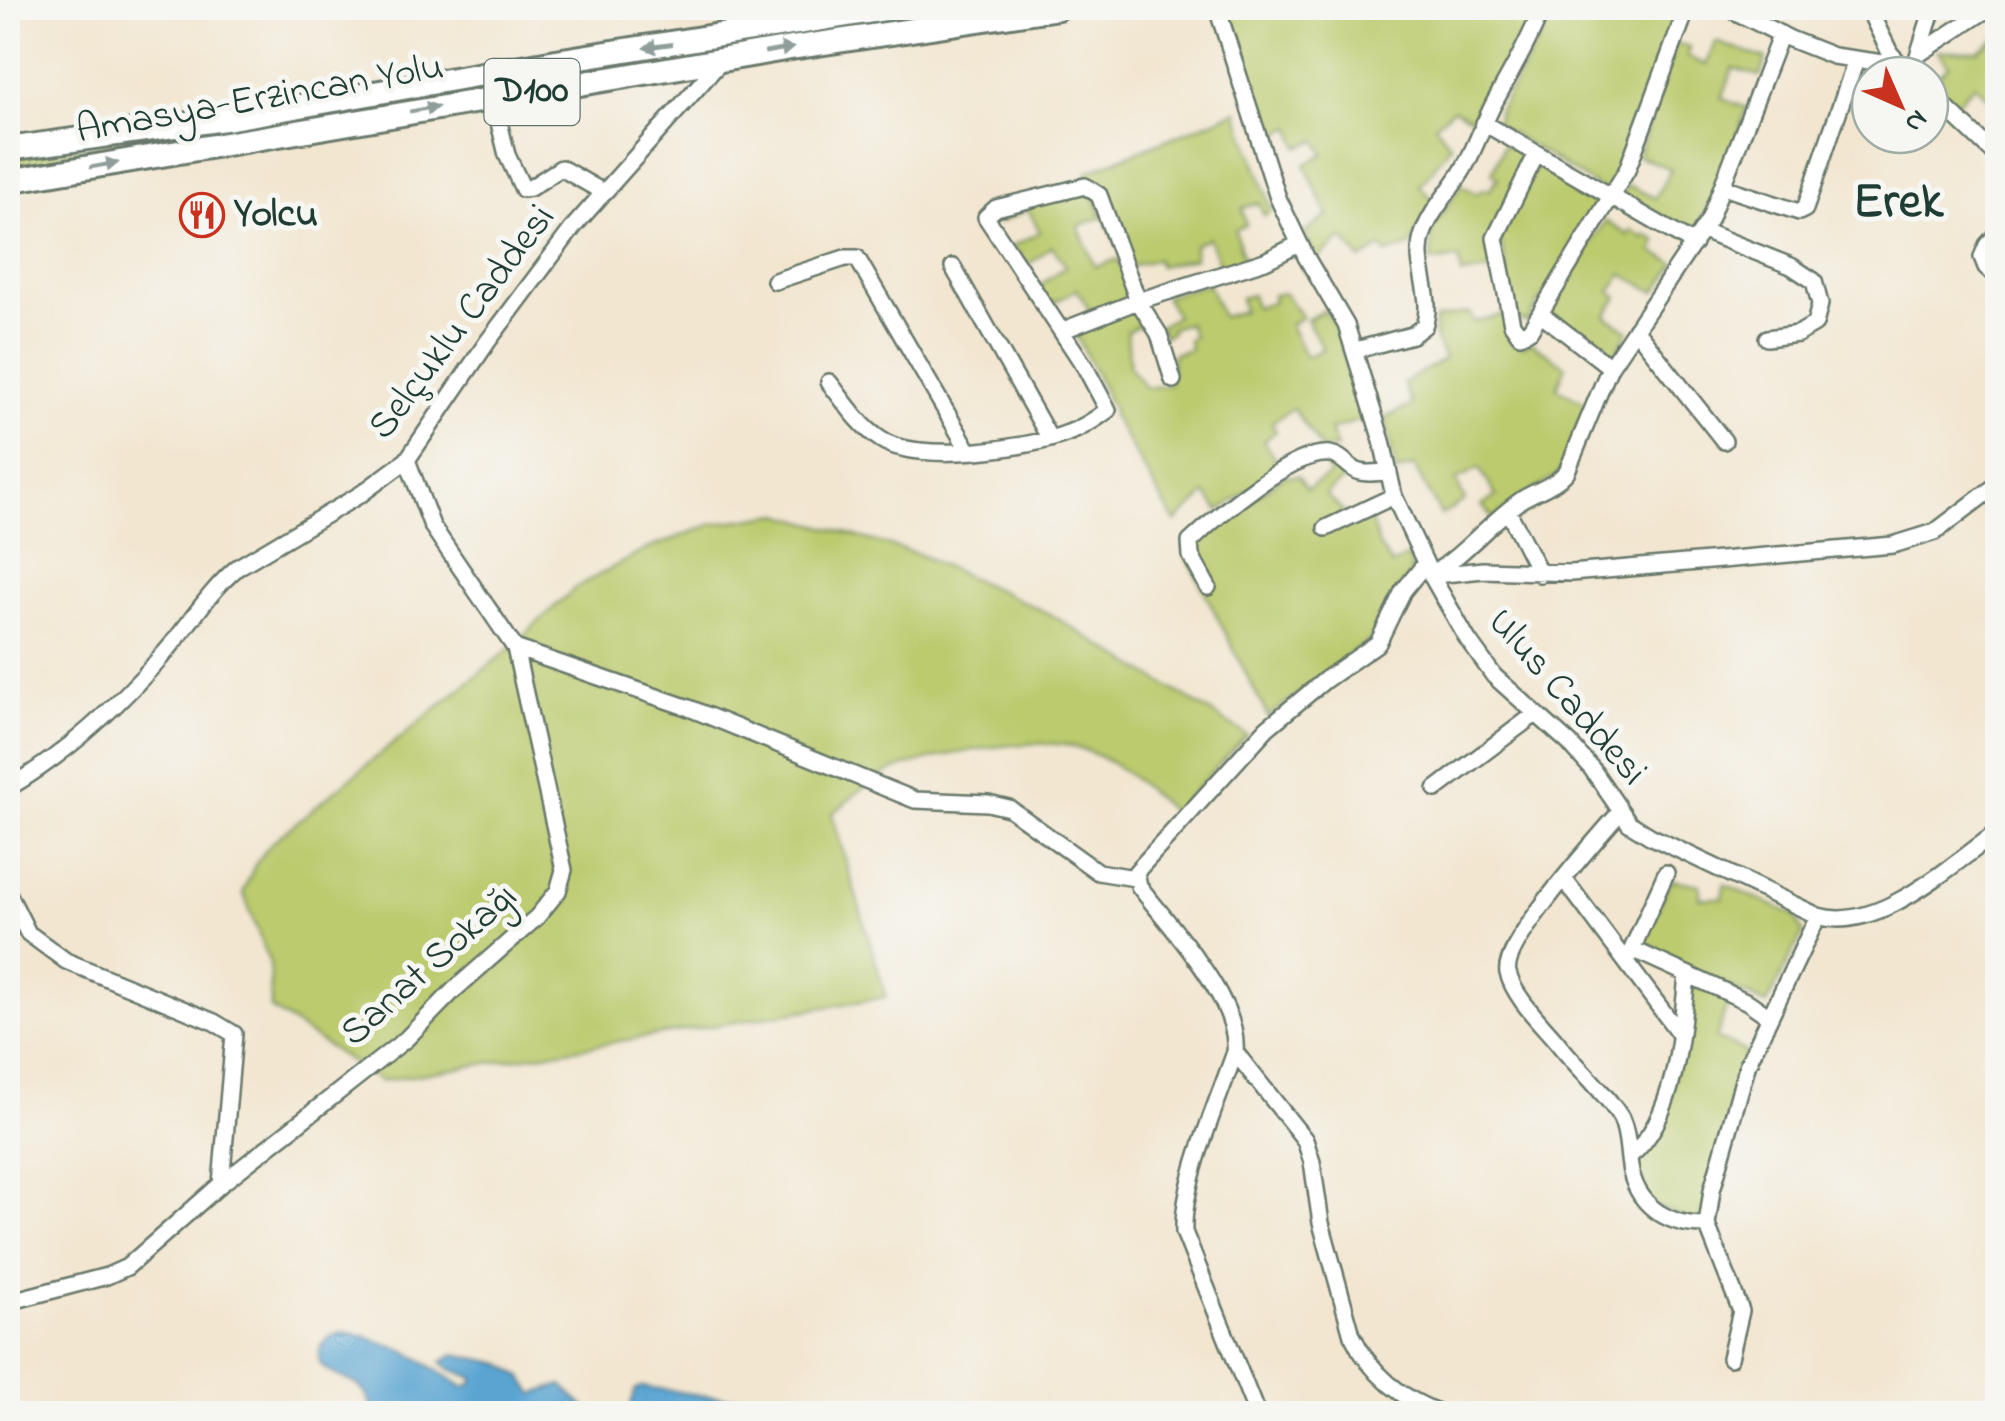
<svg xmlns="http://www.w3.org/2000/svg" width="2005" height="1421" font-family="'Indie Flower',sans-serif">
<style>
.green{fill:#bbcb6e;stroke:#6d8451;stroke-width:2.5}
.water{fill:#5aa4d2;stroke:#3c7083;stroke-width:2.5}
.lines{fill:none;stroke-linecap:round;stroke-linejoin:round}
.minor-casing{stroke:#69786b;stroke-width:20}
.highway-casing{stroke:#69786b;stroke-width:28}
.minor{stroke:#fff;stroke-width:15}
.highway{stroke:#fff;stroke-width:22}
.oneway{fill:#8f9e9a}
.labels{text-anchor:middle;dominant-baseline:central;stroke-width:10;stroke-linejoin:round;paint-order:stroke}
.shield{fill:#f6f6f2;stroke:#60746d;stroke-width:2.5}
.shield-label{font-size:38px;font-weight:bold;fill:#1f3d34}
.street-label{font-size:40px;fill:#1f3d34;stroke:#f6f6f2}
.poi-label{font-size:40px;font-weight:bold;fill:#1f3d34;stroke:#f6f6f2;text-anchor:start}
.district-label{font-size:50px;font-weight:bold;fill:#1f3d34;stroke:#f6f6f2}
</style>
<rect width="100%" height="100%" fill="#f6f6f2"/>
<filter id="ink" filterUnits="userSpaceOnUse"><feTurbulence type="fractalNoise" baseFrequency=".01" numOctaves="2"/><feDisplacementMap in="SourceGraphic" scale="20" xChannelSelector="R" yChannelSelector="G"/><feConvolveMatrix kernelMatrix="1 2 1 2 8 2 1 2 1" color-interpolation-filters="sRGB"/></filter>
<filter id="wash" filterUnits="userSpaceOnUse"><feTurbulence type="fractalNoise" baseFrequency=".0048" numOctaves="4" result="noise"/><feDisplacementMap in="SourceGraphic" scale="40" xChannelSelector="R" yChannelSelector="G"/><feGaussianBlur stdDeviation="2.25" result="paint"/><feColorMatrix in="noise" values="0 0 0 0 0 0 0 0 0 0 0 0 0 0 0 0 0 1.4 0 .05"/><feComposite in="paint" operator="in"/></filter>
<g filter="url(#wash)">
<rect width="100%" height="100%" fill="#f2e6d0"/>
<!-- green -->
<path class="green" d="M953,8h47l-992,166v-15z
M1238,8h298l-58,113 -25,-12 -18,16 16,20 -31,41 15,16 -25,44 -24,8 -4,-7 -21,13 -18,-22 -27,22 -12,-27 24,-17 -23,-51 19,-11 -7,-14 -18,7 -7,-20 -22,10 -40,-122z
M1552,8h129l-72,186 -113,-70 3,-15 42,-71z
M1997,37v70l-22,-23 -19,20 -23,-24 16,-15 -11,-14h41z
M1716,42l50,17 -6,17 -27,-8 -11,31 25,9 -29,82 -26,47 -73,-37 8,-15 28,13 16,-29 -33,-13 38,-113 14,4 -3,10 19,8z
M1237,111l35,99 -8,6 -5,-13 -17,5 4,17 -11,5 10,33 -23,8 -13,-33 -15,7 1,13 -36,8 -2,-7 -28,8 -43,-86 1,-9z
M1504,144l24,13 -33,73v40l-34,5 -2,-17 -28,4 1,-33 29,-44 16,9 6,-5 6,2 9,-14 -6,-4z
M1539,160l64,40 -76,122 -12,-4 -15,-80z
M1081,190l11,4 10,23 -24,9 17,41 23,-8 14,39 -41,16 -14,-25 -28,17 -11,-19 28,-21 -14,-20 -26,21 -13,-21 27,-14 -12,-23 -29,14 -5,-10z
M1605,221l23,14 3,-5 12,8 2,-4 12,7 -4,11 23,12 -20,28 -34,-18 -12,17 8,6 -12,19 23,15 -18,29 -64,-47z
M1208,284l14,33 21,-6 -3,-13 12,-3 3,12 18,-5v-7l11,-2 18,24 -12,8 16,32 17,-8 -16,-29 17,-10 13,20 24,90 -31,10 7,18 -15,2 -29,-42 -22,15 5,8 -12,10 17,27 -62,43 -13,-17 -31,28 -63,-107 1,-5 -38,-78 59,-24 10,15 -17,8 3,37 16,20 23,-3 4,-31 17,-5 -2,-9 5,-3 -5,-14 -17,5v5l-7,3 -4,-10 16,-10 -11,-20z
M1470,312l3,10 30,-7 8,27 12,5 7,-5 36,24 -9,22 30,16 -27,69 -67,45 -11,-12 14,-10 -17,-28 -23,12 9,20 -24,15 -27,-49 -18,6 -11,-54 27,-13 -9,-22 41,-24 -10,-23 1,-17z
M1321,458h7l23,15 -25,21 27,28 16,-8 10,32 13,19 16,-9 4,13 -34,65 -110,83 -82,-162 26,-27 72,-52h14l9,13 23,-14z
M780,514l138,40 132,60 197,121 -74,78c-31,-28 -60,-57 -102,-67 -38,-10 -156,11 -190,30 -17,9 -33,26 -49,38l54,183 -506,84 -109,-72 -1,-45 -27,-72 12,-27 16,-22 237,-193 67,-62 70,-38 68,-26z
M1674,880l26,5v13h23l1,-14 71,31 8,18 -36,71 -124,-56 -2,-4 29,-62z
M1693,985l36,14 -13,39 30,14 -43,163 -8,7 -46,-18 -15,-38 25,-33 7,-18z"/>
<!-- water -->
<path class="water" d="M340,1332l23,4 43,15 58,36 8,-3 2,-6 -24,-9 -8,-7 13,-8 48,10 19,13 12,17 28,-9 29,28h-217c-3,-10 -7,-21 -17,-28 -14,-11 -46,-11 -36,-38 4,-8 11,-12 19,-15z
M643,1387c35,3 67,13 102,10l3,16h-120l8,-24z"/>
</g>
<g filter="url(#ink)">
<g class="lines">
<defs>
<path id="minor" d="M1217,8l61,190 28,59 40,68 36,116 12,55 37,79 37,65 26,36 75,67 23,26 37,54 21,13 168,80c60,18 132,-51 180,-84
M1728,8l62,31 43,17 65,9
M1868,8l22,45 20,22
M1919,54l70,-46
M1912,75l21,-67
M1930,93l68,64
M493,98l14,57 16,34 7,-1 31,-20 42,24
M1484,123l210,121
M1536,155l-41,83 17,86 8,11 10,-5 97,-160 60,-162
M1723,187l76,25 6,-3 51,-149
M1703,231l88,35 23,15 6,23 -5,20 -17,10 -31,4
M1998,233l-11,12 -5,12 4,10 12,11
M953,267l97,172
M775,281l70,-23h12l112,193
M1540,313l70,54
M1635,329l89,112
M1061,331l77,-30 127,-40 34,-17
M1356,350l56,-15 12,-9c11,-30 -12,-62 -1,-92 8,-24 28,-43 41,-66 11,-20 19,-43 29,-63 18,-33 36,-63 49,-97
M829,382c15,19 30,43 51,57 36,25 149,10 188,-6 15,-5 28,-14 40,-23l-23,-43 -99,-150 10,-9 89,-22 14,9 39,106 21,33 14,46
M1508,511l32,63
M1326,528l68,-32
M1431,575c34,-21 58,-52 90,-75 16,-10 34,-14 46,-29l43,-104 99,-147 72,-186
M1435,575l48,-5 88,3 322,-28 42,-13 63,-48
M1208,587l-17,-31 -1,-14c27,-26 103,-92 140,-88 12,2 16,11 27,17 9,4 21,1 31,1
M515,648l174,60 226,92 73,3 21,5 89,64 37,6
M8,788c58,-34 109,-81 154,-132 26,-29 46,-64 76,-89l123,-73 46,-34 81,-119 87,-116 146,-164
M1436,789l98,-74
M1621,811c-22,26 -120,133 -113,162 6,24 33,50 49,69 20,26 47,48 64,76 8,18 6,35 10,54 9,37 40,54 76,53
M1564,879l115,154
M8,893l20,40 38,28 148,61 20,12 -13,150
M1632,949l116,53 20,14
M1629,956l37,-83
M1235,1052l70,88 7,22 9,61 31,112c18,38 50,65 91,79
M1630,1156c46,-37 52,-125 57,-182
M8,1302l99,-26 20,-9 94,-83 185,-145 48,-49 83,-73 21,-26 6,-21 -49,-222 -83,-122 -25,-66
M1730,1358l11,-47 -34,-86 5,-35 36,-127 70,-147
M1257,1414l-73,-182c-2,-52 34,-130 51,-180 5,-53 -65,-125 -96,-166l-3,-14 131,-144 58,-48 53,-37 25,-52 22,-27"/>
<path id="highway" d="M8,149l224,-31 324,-57 336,-53
M8,181l783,-133 267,-40"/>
</defs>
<!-- minor casing -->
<use href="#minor" class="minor-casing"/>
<!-- highway casing -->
<use href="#highway" class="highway-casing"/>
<!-- minor -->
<use href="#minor" class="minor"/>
<!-- highway -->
<use href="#highway" class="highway"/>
</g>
<!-- one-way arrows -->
<defs><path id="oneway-solid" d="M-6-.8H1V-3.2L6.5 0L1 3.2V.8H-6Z" transform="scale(2.5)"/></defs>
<g class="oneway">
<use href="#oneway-solid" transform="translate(658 46) rotate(172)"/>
<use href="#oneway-solid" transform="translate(779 50) rotate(-10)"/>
<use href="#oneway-solid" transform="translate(424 109) rotate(-10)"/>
<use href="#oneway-solid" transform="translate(104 165) rotate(-10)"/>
</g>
</g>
<!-- icons -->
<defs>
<symbol id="restaurant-ring" viewBox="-11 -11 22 22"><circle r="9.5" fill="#f6f6f2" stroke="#c8321e" stroke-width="1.5"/><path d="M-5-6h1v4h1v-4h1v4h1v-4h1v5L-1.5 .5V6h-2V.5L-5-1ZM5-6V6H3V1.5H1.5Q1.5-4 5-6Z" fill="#c8321e"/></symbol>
</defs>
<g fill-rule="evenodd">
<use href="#restaurant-ring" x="177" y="190" width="50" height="50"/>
</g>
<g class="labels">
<!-- shield labels -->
<rect class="shield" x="484.5" y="59" width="95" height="66" rx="8"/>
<g class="shield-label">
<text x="532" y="92">D100</text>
</g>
<!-- street labels -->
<g class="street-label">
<text transform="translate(260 100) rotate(-10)">Amasya-Erzincan Yolu</text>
<text transform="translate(463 323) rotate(-53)">Selçuklu Caddesi</text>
<text transform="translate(1566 698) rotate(49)">Ulus Caddesi</text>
<text transform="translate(430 966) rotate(-42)">Sanat Sokağı</text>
</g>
<!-- poi labels -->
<g class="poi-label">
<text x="234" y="215">Yolcu</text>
</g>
<!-- district labels -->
<g class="district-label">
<text x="1898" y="203">Erek</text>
</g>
</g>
<!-- margin -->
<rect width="2005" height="1421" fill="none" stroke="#f6f6f2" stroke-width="40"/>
<!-- north arrow -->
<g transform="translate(1900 105) rotate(135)"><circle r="48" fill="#f6f6f2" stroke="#a0aca6" stroke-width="2.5"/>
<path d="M0-8L18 38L0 25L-18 38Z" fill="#c8321e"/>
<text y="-15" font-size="28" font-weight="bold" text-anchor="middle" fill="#1f3d34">N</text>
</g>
</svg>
